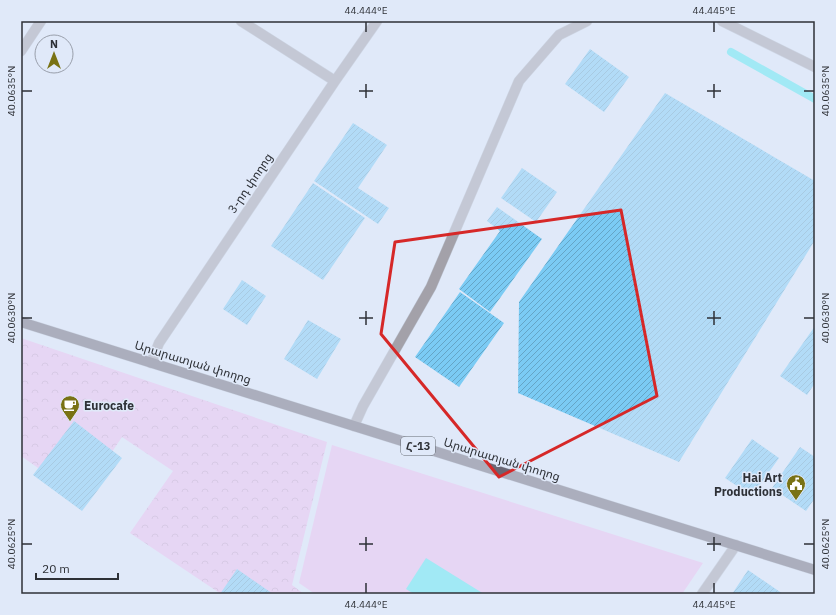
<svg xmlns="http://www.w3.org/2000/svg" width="836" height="615" font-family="'IBM Plex Sans','Noto Sans Armenian',sans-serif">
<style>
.park{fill:url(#park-crowns)}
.pitch{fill:#eebeed}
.water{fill:#56e8f0}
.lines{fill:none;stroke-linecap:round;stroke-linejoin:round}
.stream{stroke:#56e8f0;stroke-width:8}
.building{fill:url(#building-hatch)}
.pedestrian-casing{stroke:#bcc4d2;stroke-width:11}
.minor-casing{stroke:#bcc4d2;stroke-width:11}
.primary-casing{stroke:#bcc4d2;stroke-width:11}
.pedestrian{stroke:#a3a1a9;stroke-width:10}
.minor{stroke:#a3a1a9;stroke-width:10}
.primary{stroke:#6a6774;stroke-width:10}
.marked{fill:none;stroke:#d62828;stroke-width:3;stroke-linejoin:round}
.ticks{fill:none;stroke:#2e3137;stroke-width:1.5}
.labels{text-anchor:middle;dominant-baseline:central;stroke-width:3;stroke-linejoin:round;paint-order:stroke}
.shield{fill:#e0e9f9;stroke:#636871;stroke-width:1}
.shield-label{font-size:11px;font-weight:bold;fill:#2e3137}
.street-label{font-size:12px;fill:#2e3137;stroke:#e0e9f9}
.poi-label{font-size:12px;font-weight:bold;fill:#2e3137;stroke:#e0e9f9;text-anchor:start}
.neatline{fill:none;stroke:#2e3137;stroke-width:1.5}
.ticks-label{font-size:10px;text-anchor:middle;fill:#2e3137}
</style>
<defs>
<pattern id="park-crowns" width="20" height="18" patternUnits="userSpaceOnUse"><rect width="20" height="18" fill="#eebeed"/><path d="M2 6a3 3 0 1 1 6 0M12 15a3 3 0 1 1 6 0" fill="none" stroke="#cca4cc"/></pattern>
<pattern id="building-hatch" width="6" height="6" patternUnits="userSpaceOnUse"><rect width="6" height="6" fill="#7bcbf4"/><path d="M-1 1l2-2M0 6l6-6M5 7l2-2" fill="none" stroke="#65a5c6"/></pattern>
</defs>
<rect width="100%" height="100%" fill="#e0e9f9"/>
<!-- park -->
<path class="park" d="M21,338l306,104 -35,143 12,9h-83l-91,-61 43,-62 -51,-34 -41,61 -60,-42z"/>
<!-- pitch -->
<path class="pitch" d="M332,445l371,118 -21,31h-367l-16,-11z"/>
<!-- water -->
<path class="water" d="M426,558l58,36h-70l-8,-5z"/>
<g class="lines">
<!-- stream -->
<path class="stream" d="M731,52l84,47"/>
</g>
<!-- building -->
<path class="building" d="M590,49l39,28 -25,35 -39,-28z
M665,93l150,88v59l-136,222 -161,-69 1,-91z
M353,123l34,22 -29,43 31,20 -11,16 -64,-43z
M522,168l35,24 -21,30 -35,-24z
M313,183l52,35 -42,62 -52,-34z
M497,207l45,32 -52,73 -31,-23 41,-58 -13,-10z
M242,280l24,16 -19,29 -24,-16z
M460,292l44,31 -45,64 -44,-30z
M308,320l33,19 -24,40 -33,-20z
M815,326v57l-8,12 -27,-19z
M74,421l48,37 -40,53 -49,-36z
M752,439l27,19 -27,38 -27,-18z
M800,447l15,10v41l-9,13 -34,-23z
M237,569l36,25h-53z
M748,570l35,24h-51z"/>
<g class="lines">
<defs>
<path id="pedestrian" d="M702,594l34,-49"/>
<path id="minor" d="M241,21l94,60
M722,21l93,46
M21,51l20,-30
M151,363l8,-20 176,-262 42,-60
M354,426l9,-20 68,-119 88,-206 40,-46 28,-14"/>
<path id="primary" d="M21,322l794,248"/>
</defs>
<!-- pedestrian casing -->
<use href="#pedestrian" class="pedestrian-casing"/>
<!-- minor casing -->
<use href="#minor" class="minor-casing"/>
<!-- primary casing -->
<use href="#primary" class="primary-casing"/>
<!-- pedestrian -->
<use href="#pedestrian" class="pedestrian"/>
<!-- minor -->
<use href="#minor" class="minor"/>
<!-- primary -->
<use href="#primary" class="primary"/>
</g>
<!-- marked area -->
<path d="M0 0H836V615H0ZM621,210l36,186 -158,81 -118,-143 14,-92z" fill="#e0e9f9" fill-opacity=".55" fill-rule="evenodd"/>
<path class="marked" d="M621,210l36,186 -158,81 -118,-143 14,-92z"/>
<!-- ticks -->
<path class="ticks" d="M366,22v10M714,22v10M366,84v14M714,84v14M22,91h10M359,91h14M707,91h14M804,91h10M366,311v14M714,311v14M22,318h10M359,318h14M707,318h14M804,318h10M366,537v14M714,537v14M22,544h10M359,544h14M707,544h14M804,544h10M366,583v10M714,583v10"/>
<!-- icons -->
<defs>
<symbol id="cafe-pin" viewBox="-11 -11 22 30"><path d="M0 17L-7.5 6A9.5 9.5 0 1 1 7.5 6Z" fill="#797214" stroke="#e0e9f9"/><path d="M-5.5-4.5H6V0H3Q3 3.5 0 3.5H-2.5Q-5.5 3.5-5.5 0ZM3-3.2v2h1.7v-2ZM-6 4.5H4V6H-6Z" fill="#fff"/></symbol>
<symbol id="civic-pin" viewBox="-11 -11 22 30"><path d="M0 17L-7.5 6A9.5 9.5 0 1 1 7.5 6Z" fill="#797214" stroke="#e0e9f9"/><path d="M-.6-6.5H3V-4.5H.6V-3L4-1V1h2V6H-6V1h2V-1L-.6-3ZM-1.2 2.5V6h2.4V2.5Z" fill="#fff"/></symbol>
</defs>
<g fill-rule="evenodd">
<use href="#cafe-pin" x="59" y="394" width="22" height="30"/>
<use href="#civic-pin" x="785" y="473" width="22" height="30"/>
</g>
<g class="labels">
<!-- shield labels -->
<rect class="shield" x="401" y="437" width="34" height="18" rx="3"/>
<g class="shield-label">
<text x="418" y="446">Հ-13</text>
</g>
<!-- street labels -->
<g class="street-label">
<text transform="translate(250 183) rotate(-56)">3-րդ փողոց</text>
<text transform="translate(193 362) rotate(17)">Արարատյան փողոց</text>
<text transform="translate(502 459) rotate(17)">Արարատյան փողոց</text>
</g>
<!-- poi labels -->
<g class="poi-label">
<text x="84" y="405">Eurocafe</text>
<text x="782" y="477" text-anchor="end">Hai Art<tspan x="782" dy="14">Productions</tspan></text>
</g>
</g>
<!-- border -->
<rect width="836" height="615" fill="none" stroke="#e0e9f9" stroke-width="44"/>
<!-- north arrow -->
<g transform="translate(54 54)"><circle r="19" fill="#e0e9f9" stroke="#999fab"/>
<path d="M0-3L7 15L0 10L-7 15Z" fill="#797214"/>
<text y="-6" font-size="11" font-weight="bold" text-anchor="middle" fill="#2e3137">N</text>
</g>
<!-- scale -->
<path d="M36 573v6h82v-6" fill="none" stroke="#2e3137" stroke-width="2"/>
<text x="42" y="573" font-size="12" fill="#2e3137" stroke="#e0e9f9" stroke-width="3" paint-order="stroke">20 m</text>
<rect x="22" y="22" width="792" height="571" class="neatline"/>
<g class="ticks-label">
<text x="366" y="14">44.444°E</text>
<text x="714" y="14">44.445°E</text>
<text transform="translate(11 91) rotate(-90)" y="4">40.0635°N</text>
<text transform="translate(825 91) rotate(-90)" y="4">40.0635°N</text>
<text transform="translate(11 318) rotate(-90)" y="4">40.0630°N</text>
<text transform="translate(825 318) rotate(-90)" y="4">40.0630°N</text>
<text transform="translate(11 544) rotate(-90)" y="4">40.0625°N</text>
<text transform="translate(825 544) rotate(-90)" y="4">40.0625°N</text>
<text x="366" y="608">44.444°E</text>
<text x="714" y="608">44.445°E</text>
</g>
</svg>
